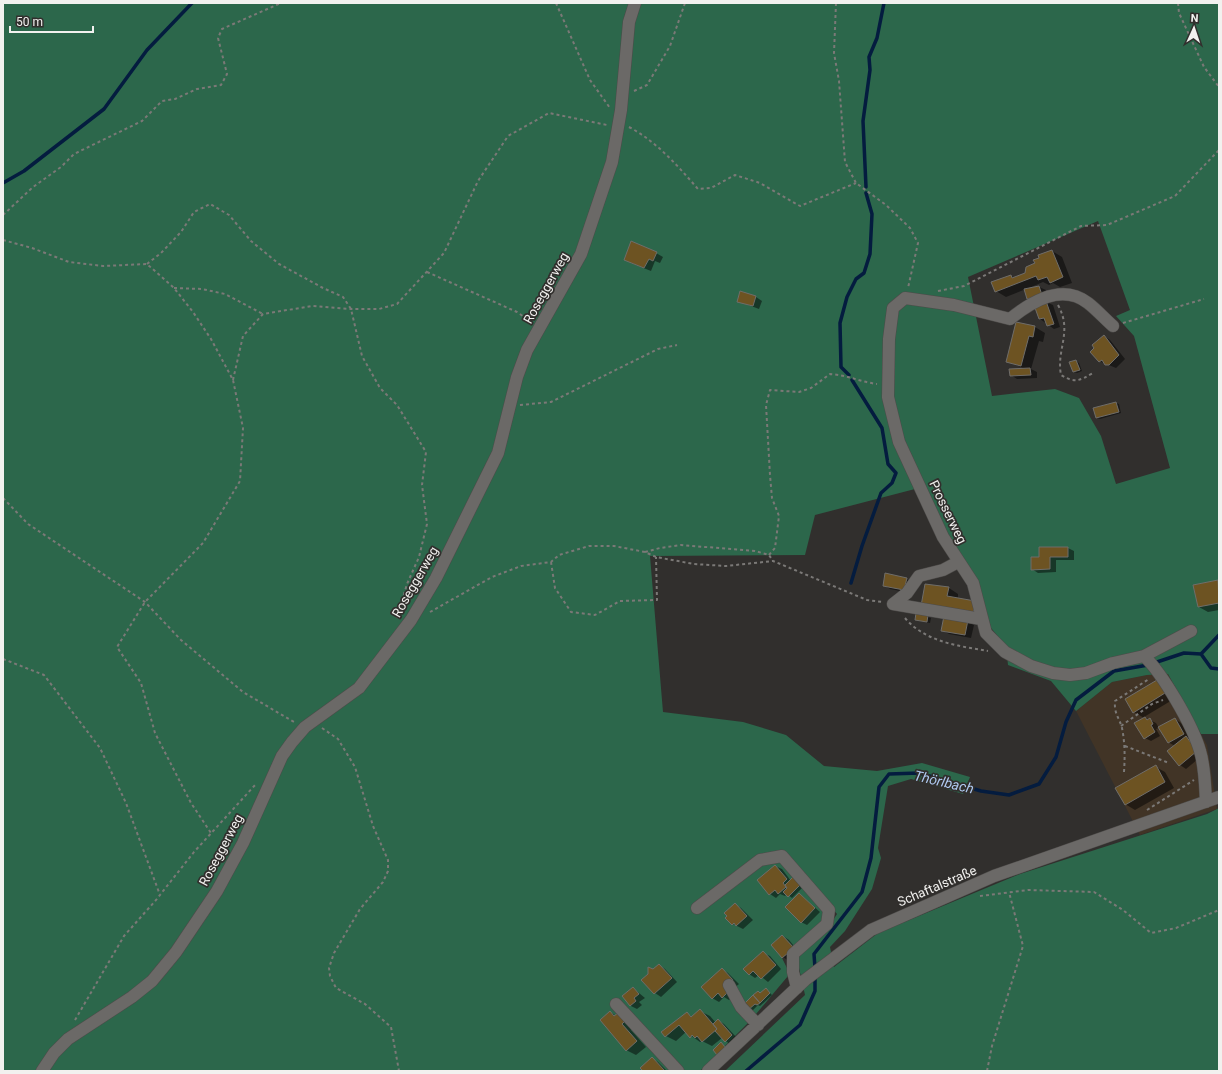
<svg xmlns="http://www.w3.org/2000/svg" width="1222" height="1074" font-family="Roboto,sans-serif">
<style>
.industrial{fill:#413426}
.green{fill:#2c674b;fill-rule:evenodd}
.shadow{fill:#0007}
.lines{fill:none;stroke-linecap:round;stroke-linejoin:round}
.stream{stroke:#041c3f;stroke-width:3.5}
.building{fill:#6d5322;stroke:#6f6d6a}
.minor-casing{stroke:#4d4b49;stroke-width:13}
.path{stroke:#7b7977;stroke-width:2;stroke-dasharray:3 3;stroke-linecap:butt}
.minor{stroke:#6b6967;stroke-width:12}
.labels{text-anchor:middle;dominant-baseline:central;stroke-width:3.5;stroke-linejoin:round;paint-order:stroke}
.street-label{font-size:13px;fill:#f2f1ef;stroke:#312f2d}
.water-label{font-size:14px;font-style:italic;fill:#b0caf1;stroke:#312f2d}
</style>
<rect width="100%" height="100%" fill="#312f2d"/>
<!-- industrial -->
<path class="industrial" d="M1168,674l39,71 10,64 -77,26 -64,-124 36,-29 35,-7z"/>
<!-- green -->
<path class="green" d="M3,3h1216v731h-18l-33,-60 -21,1 -35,7 -36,29 -25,-30 -43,-16 -2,-19 -15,-18 -8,-28 -68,-111 -100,26 -10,40 -155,1 13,156 80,10 43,13 38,31 53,5 45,-8 48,14 -7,17 -52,-15 -23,7 -10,62 3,10 -9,31 -27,42 -15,16 4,20 44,-34 142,-59 187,-60 12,-6v263h-494l80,-76 -8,-36 31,-31 9,-14 -11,-13 -2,16 -4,8 -38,33 5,10 1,8 -37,44 -51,51h-697zM1098,221l32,89 -14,6 18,20 36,132 -54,16 -15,-48 -22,-38 -24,-9 -63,7 -24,-119z"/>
<!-- shadow -->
<path class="shadow" d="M1052,251l10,6 10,26 -12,4 -7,-4 -4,2 -6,-3 -14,6 10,-1 7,3 1,9 -13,3 -7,-4 -1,-9 -20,8 -10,-6 15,-15 4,2 11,-4z
M656,253l7,4 -3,6 -5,-2 -4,10 -20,-8z
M756,297l6,4 -3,8 -21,-8z
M1046,302l7,3 7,22 -6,2 -14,-10z
M1017,323l18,4 10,6 -2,9 -4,-1 -8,28 6,3v6l-20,1 -6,-4 12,-7 -16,-7z
M1104,336l6,4 15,19 -9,9 -17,-7z
M1076,361l3,2 3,8 -5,2 -3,-1z
M1116,403l3,1 2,9 -21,6 -3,-1z
M1068,548l6,3v9h-18v12l-18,1 -6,-4 8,-11z
M906,579l7,3 -2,11 -21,-4 -6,-4z
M1218,581l1,29 -11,2 -9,-5z
M926,585l23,3 9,6v5l17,3 8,17z
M917,614l14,4 -1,5 -14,-3z
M967,621l7,4 -3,13 -22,-4 -7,-4z
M1157,681l17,18 -30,18 12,6 3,5 -3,1 4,7 -9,5 -6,-3 -1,-20 -10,-6z
M1175,719l6,4 9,14 -2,2 15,16 -17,14 -6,-4 -5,-19 -7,-4z
M1156,767l9,5 9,16 -39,22 -10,-6z
M775,866l7,3 9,12 5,-1 7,7 -11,11 -5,-4 -2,2 -5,-2 -4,4 -6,-4z
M800,894l20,18 -13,13 -6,-3z
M735,904l6,4 12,12 -10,9 -10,-5z
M783,936l6,4 10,12 -10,9 -6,-4z
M763,953l7,3 11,13 -13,13 -9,-7 -4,3 -6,-4z
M659,965l6,4 12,13 -16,15 -6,-4 -2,-23z
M722,969l6,4 11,11 -6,5 4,4 -8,7 -5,-3 -5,5 -7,-4z
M633,988l12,10 -6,4 3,3 -5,4 -6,-3 -8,-9z
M766,989l6,6 -12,11 -2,-1 -6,6 -3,-2 9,-17 3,2z
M700,1011l10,5 6,7 2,-3 6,4 14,15 -7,6 -9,-7 -10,8 -10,-5 -2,1 -14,-10 -10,9 -10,-5 21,-22 6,3z
M610,1012l24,15 -3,3 15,17 -10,8 -10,-5z
M652,1058l6,4 9,9h-22z"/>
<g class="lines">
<!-- stream -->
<path class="stream" d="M3,183l21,-12 80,-62 43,-59 45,-47
M866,187l-3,-66 7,-51 -1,-13 8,-19 7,-35
M849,375l-8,-8 -1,-44 7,-26 9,-18 8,-6 6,-19 2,-40 -6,-21
M851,583l11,-37 19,-53 11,-10 4,-10 -8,-9 -6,-36 -30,-48
M1201,654l18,-19
M1154,663l30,-10 17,1 10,14 8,1
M815,968l-1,-14 48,-62 9,-34 8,-71 10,-13 30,-1 62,18 28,4 30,-11 17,-27 10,-35 10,-22 38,-29 34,-6
M746,1071l54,-46 15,-34v-14"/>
</g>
<!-- building -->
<path class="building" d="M631,241l26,11 -4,9 -4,-2 -5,9 -20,-8z
M1052,250l11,27 -13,6 -3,-6 -9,3 -2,-4 -41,16 -4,-10 20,-7 1,3 13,-5 1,-6 9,-4 -2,-3 6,-2 -1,-3z
M1039,286l3,9 -15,4 -3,-10z
M740,291l16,5 -3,10 -16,-4z
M1046,301l8,23 -7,2 -3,-8 -5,1 -5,-14z
M1016,322l19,4 -2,11 -4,-1 -8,30 -15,-4z
M1104,335l15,20 -10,10h-4l-3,-5 -3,2 -9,-10 4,-4 -2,-3z
M1076,360l4,10 -7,2 -4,-10z
M1030,368l1,7 -21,1 -1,-7z
M1116,402l3,10 -23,6 -3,-10z
M1039,547h29v10h-18v12l-19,1v-13h8z
M885,573l22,5 -3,12 -21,-4z
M1218,580l1,23 -21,4 -5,-22z
M925,584l24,3 -2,9 28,5 -2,13 -52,-8z
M916,613l12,2 -1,7 -12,-2z
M944,616l24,4 -3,15 -24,-4z
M1157,680l8,13 -32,20 -8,-14z
M1145,717l2,3 3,-2 3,6 -2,1 4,7 -11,7 -10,-16z
M1175,718l9,16 -16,9 -10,-16z
M1186,736l11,15 -18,15 -12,-15z
M1156,765l9,17 -40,23 -10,-17z
M775,865l12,14 -4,4 3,4 -8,7 -3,-4 -6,5 -12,-15z
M793,877l7,8 -12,12 -5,-5 4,-4 -2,-3z
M799,893l16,15 -14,15 -16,-16z
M735,903l12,13 -11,10 -2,-3 -2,2 -7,-7 2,-2 -3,-3z
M782,935l12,13 -12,10 -11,-13z
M763,951l13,14 -15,14 -8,-8 -4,4 -6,-6z
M659,964l13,14 -18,16 -13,-14 7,-6v-7l5,2z
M722,968l11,12 -5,5 3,4 -9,9 -4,-5 -6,6 -11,-12z
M633,987l6,7 -5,4 2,3 -6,5 -8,-10z
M766,988l4,5 -10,10 -7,-8 5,-4 2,2z
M753,995l7,8 -3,2 -2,-1 -7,6 -5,-5z
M700,1009l17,20 -15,13 -5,-6 -2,2 -3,-3 -2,3 -11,-13 -14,12 -4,-5 26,-20 4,5z
M610,1011l4,5 4,-3 7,8 -3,3 15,17 -11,10 -26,-31z
M718,1019l14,16 -7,7 -10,-11 2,-2 -4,-5z
M721,1042l4,5 -8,8 -4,-5z
M652,1057l13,14h-22l-3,-3z"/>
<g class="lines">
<defs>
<path id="minor" d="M1113,326c-8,-7 -16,-16 -25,-23 -26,-20 -56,-2 -78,16l-56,-14 -49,-7 -12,10 -4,31 -1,58 11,45 44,95 30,46 13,50 19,19 26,14 22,7 17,2 16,-2 27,-10 31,-7c19,18 49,70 56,95 5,16 5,35 6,51
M893,604l88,15
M893,604l14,-11 12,-17 24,-6 15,-8
M1144,656l47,-25
M697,908l63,-48 22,-4 47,54 -2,14 -34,30v18l4,16
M729,985l12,22 17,18
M616,1004l62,67
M42,1071l12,-18 14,-14 64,-42 20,-16 24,-29 41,-61 26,-48 39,-87 10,-14 13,-15 54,-39 52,-68 25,-42 62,-125 19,-76 10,-27 54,-96 31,-92 9,-52 8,-88 6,-19
M708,1071l97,-91 66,-50 123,-54 225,-79"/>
</defs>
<!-- minor casing -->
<use href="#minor" class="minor-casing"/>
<!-- path -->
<path class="path" d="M556,3l34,77 20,28
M836,3l-2,50 5,28 6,81 11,21 30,22 24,23 8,15 -10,45
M1178,3l1,10 25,54 15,20
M634,91l13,-6 23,-39 15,-43
M629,127c28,15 48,38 69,62l13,-1 24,-13 25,8 40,23 56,-23
M3,215l30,-28 28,-20 13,-13 68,-33 20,-20 13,-2 22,-10 24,-4 6,-11 -9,-36 4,-9 59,-26
M3,240l29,8 37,14 34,4 44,-2 27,24 19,24 18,27 22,41 10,48 -3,53 -37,62 -58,59 -28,45 24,36 14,50 36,70 20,30
M147,264l14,-11 20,-21 13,-20 16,-8 19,11 22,26 28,23 44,24 20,9 8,12 11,47 18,32 17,17 29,47 -4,33 5,39 -8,33 -12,27 -10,34
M427,272l90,40 13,9
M174,288l28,1 23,5 38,20
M938,291l26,-5 117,-60 26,-1 68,-29 44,-46
M1058,305c15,27 -2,44 3,70 15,9 19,5 32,-2
M1123,323l81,-24
M233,380l10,-44 20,-22 49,-8 39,3h28l18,-5 47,-51 34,-72 30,-45 41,-23 58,12
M520,405l31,-3 107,-53 19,-4
M3,498l25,26 117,78 36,38 62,52 51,30
M645,552l15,-4 21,-3 74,6 14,4 4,6
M769,555l6,-7 4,-32 -7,-18 -2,-23 -4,-70 4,-15 29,2 12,-4 19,-14c17,1 31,8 47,10
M551,562l4,26 16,24 24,3 25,-14 37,-1 -1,-43
M430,612l62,-35 29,-11 30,-4 8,-7 30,-9h25l31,6 11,5 38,7 32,2 47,-5 94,39 16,2
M905,618c20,24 54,28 83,33
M3,659l41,16 56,73 26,55 34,92
M1121,726l31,-22 11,-4
M322,728l16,11 17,28 18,59 15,34v11l-5,11 -23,27 -26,44 -5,15 1,8 6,12 29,16 26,23 8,44
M1125,746l44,17
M1124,772c1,-15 1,-29 -2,-44 -3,-11 -8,-14 -7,-27l34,-22
M1147,810l47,-30
M980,896l48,-6 66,2 29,18 28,23 25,-5 43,-18
M75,1020l49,-84 32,-36 38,-48 62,-68
M987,1071l5,-25 31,-100 -14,-54"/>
<!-- minor -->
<use href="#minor" class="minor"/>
</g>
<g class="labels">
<!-- street labels -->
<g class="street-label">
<text transform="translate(546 288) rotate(-61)">Roseggerweg</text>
<text transform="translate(948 512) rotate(64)">Prosserweg</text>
<text transform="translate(415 582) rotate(-60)">Roseggerweg</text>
<text transform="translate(221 850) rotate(-62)">Roseggerweg</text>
<text transform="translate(937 886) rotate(-23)">Schaftalstraße</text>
</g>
<!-- water labels -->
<g class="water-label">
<text transform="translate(944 782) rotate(13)">Thörlbach</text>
</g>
</g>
<!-- border -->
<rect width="1222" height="1074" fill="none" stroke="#f2f1ef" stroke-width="8"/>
<!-- north arrow -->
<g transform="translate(1194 28) rotate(3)" stroke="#312f2d" stroke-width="3" paint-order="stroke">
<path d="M0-3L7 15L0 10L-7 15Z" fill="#f2f1ef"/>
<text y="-6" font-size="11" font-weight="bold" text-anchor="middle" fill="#f2f1ef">N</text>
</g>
<!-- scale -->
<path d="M10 26v6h83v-6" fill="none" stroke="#f2f1ef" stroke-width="2"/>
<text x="16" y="26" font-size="12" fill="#f2f1ef" stroke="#312f2d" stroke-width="3" paint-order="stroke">50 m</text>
</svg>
